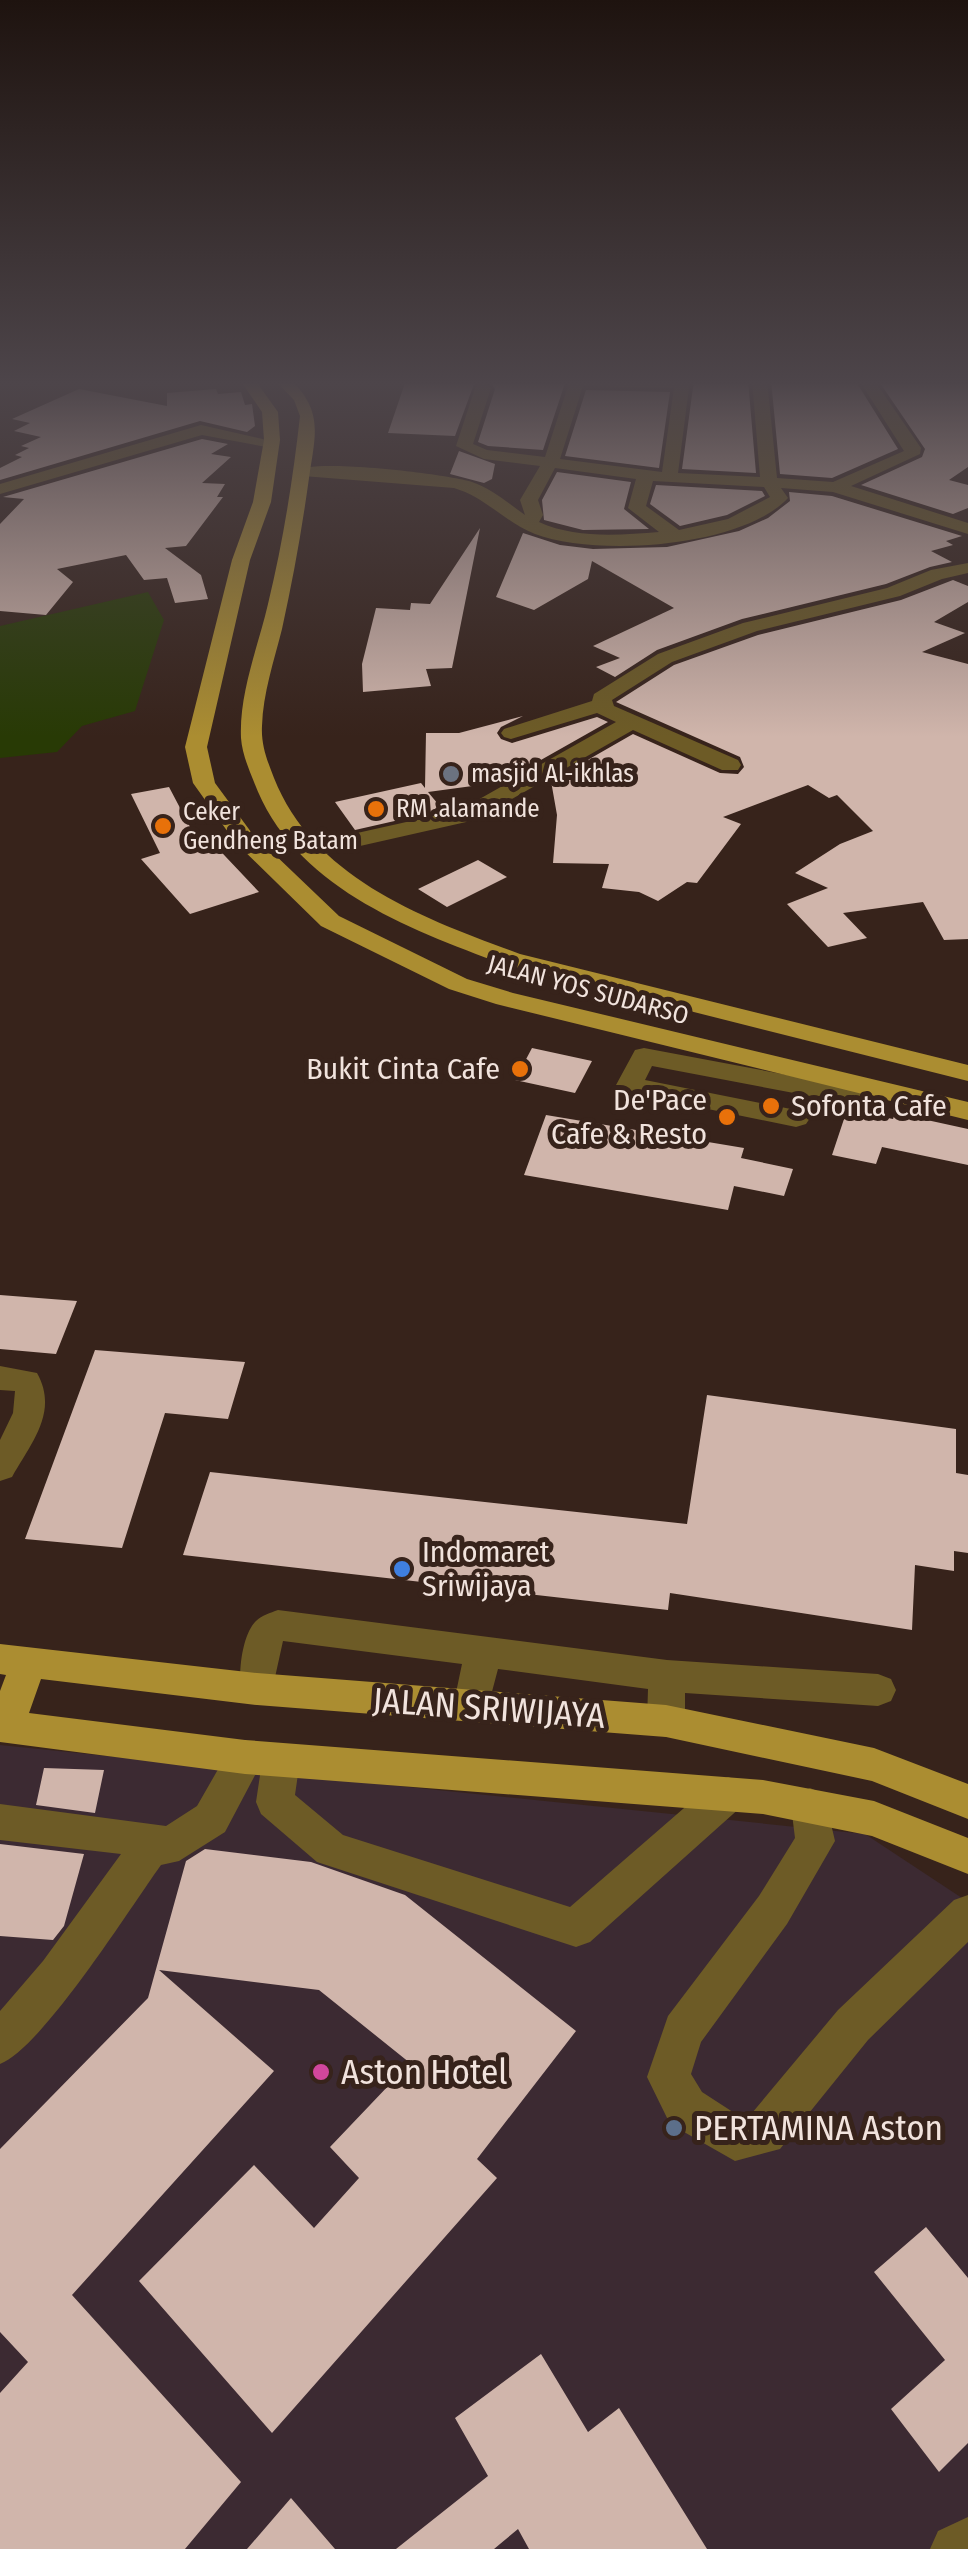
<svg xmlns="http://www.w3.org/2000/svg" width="968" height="2549" font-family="'Fira Sans Condensed',sans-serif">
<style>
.industrial{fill:#3c2a32}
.green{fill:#283a05}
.building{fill:#d0b5ab}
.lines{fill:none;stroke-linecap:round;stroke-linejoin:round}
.minor{fill:#6d5b26;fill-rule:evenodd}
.major{fill:#ab8d31;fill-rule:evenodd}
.worship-dot{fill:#6b7280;stroke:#37231b;stroke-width:4}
.food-dot{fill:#e8710a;stroke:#37231b;stroke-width:4}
.shop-dot{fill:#3f7fe0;stroke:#37231b;stroke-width:4}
.hotel-dot{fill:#d1479c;stroke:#37231b;stroke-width:4}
.service-dot{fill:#5c6f8a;stroke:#37231b;stroke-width:4}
.labels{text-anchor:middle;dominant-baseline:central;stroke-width:10;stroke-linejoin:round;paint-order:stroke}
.far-poi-label{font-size:25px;fill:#f1e3dd;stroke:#37231b;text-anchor:start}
.far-street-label{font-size:25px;fill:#f1e3dd;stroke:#37231b}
.poi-label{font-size:30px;fill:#f1e3dd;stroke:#37231b;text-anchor:end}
.near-street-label{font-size:35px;fill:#f1e3dd;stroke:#37231b}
.near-poi-label{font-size:35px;fill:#f1e3dd;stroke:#37231b;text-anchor:start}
</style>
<rect width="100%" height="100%" fill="#37231b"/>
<!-- industrial -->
<path class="industrial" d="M0,1745l865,89 103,68v647h-968z"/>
<!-- green -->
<path class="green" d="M148,592l16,28 -29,91 -53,15 -25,26 -57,6v-132z"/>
<!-- building -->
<path class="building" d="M406,380l68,4 -19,52 -67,-3z
M516,380h50l-23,70 -55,-4 -10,-4 17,-53 -3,-5z
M694,380h54l8,93 -74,-4z
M771,380h84l43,69 -66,29 -52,-4z
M878,380h90v87l-19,13 19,5v23l-15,6 -92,-29 61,-28 3,-8z
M79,389l88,17v-13l49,-4 2,5 23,-2 4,13 7,-1 3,22 -8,6 -47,-11 -200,59v-12l22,-11 -7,-2 14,-7 -8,-2 20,-9 -27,-6 16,-8 -18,-4z
M586,390l84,2 -11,76 -94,-12z
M202,439l26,5 -17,10 20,3 -29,26 23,1 -8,13h6l-37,49 -21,2 36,27 7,24 -33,4 -8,-25 -23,2 -18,-25 -69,14 16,13 -27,33 -46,-4v-87l24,-25 -21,-2z
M459,451l36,13 -3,15 -8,4 -34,-9z
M557,472l74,10 -7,27 25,20 -66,1 -39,-10 -2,-20z
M656,485l106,6 3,5 -38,19 -47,11 -30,-22z
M789,492l43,4 130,40 -16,5 7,4 -22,6 21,11 -22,5 -44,17 -144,35 -85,31 -42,27 -19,-10 24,-9 -27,-12 81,-38 -82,-47 -4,18 -54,31 -38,-13 27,-64 37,12 33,4 74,-2 72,-16 29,-13 22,-17z
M480,528l-28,140 -26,1 5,17 -68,6 -1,-28 14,-56 34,2 1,-7 19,1z
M953,580l15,6v16l-34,20 31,11 -43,19 46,12v275l-24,1 -21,-38 -80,11 24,25 -39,9 -41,-43 41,-16 -33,-15 45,-29 33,-13 -36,-36 -8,3 -21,-13 -85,32 18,7 -44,59 -10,-1 -29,19 -19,-9 -37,-4 7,-24 -56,-1 4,-48 -6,-34 82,-47 87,39 18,1 6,-7 -4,-10 -124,-55 58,-37 84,-30 143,-35z
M523,716l-22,11 -4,6 4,6 11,4 85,-26 11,5 -106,60 -74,10 15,18 -88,20 -20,-28 86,-19 4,5 1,-55h33z
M169,787l29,55 10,-4 51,54 -69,22 -49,-55 19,-6 -29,-59z
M478,860l29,17 -60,30 -29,-18z
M532,1048l60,13 -17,32 -60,-13z
M847,1110l46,9 2,-6 73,16v36l-86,-18 -6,17 -44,-9z
M546,1115l198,33 -3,10 52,11 -9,27 -50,-10 -6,24 -204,-35z
M0,1295l77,6 -21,53 -56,-5z
M95,1350l150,12 -17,57 -63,-6 -43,135 -97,-9z
M707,1395l249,34v44l12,2v78l-14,-2v20l-39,-6 -3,65 -242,-37 -2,17 -485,-55 27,-83 477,52z
M44,1768l60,2 -9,43 -59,-8z
M0,1844l84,10 -20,72 -11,14 -53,-4z
M205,1849l106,13 94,33 171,136 -99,128 20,19 -225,255 -133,-152 115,-116 60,63 45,-50 -29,-31 80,-84 -91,-73 -160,-20 115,101 -202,224 169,187 -56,67h-185v-156l28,-31 -28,-30v-183l148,-151 38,-137z
M926,2227l42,51v165l-29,29 -48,-63 54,-49 -71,-88z
M541,2354l47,78 31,-24 88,141h-178l-11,-20 -24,20h-98l92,-73 -33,-58z
M291,2498l44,51h-88z"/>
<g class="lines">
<!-- minor -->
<path class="minor" d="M570,380h120l-12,93 82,4 -8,-97h15l10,98 56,4 71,-31 -45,-71h15l47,68 -1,6 -69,32 117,37v11l-135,-42 -52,-4 7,10c-47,50 -192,59 -253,36 -30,-12 -50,-37 -81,-46l-151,-12 -8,-5c17,-13 152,3 177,11 20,7 36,21 53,33l-5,-15 20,-34 -56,-7 -28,-13 19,-58 8,-5 8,5 -18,56 14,6 58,7zM583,386l91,2 -12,84 -102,-13zM555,468l81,11 -8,29 31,24c-39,3 -83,7 -120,-10l4,-7 -5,-15zM653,481l111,6 6,10 -42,22 -49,11 -33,-24z
M201,425l79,18 -8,5 -70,-13 -202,59v-10z
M968,563v10l-26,6 -42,17 -143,35 -85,31 -60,38 2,6 124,54 3,5 -3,5h-16l-89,-40 -158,90 -168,38 -11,-7 3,-5 161,-36 156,-88 -19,-9 -86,26 -7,-2 -3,-4 3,-4 88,-28 2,-7 64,-40 85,-31 144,-35 44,-18z
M644,1048l213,40 13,-7 13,8 -1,10 -14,8 -216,-41 -7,14 161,32 4,6 -4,6 -10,3 -176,-36 -4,-6 19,-35z
M0,1366l37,7c22,39 -6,70 -25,104l-12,4v-41l13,-27 2,-22 -15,-1z
M278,1610l389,50 211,14 13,5 5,11 -5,11 -13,5 -193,-13v28l-6,11 -13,5 -13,-5 -6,-11 1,-32 -150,-20 -13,49 -13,5 -13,-5 -6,-11 9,-43 -179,-23 -13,59 -13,5 -13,-5c-8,-17 -3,-65 12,-79 6,-6 14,-8 22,-11z
M245,1740l13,5 6,11 4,-8 13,-5 13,5 6,12 -5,35 48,40 227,72 144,-125 14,-5 14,5 5,12 -5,12 -152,136 -14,5 -259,-85 -56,-48 -5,-12 6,-40 -37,70 -46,29 -18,4c-31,43 -118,182 -161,199v-53l43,-50 78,-107 -121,-14v-36l166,22 31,-20 35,-61z
M810,1788l14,6 11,47 -48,83 -86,118 -10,32 11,18 37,24 13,-3 86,-103 116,-110 14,-5v47l-100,98 -88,109 -45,12 -65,-37 -23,-47 21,-61 91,-120 36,-58 -4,-32 5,-12z
M968,2517v32h-38l8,-18z"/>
<!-- major -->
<path class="major" d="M240,380h15l23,32 2,28 -9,62 -21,58 -43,187 8,36 36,49 88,84 128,63 46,14 455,109v18l-472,-116 -47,-15 -128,-63 -86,-84 -42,-59 -8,-36 47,-187 21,-58 11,-62 -2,-28z
M275,380h16c33,32 24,56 18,98 -7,51 -16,101 -27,151 -8,32 -19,64 -20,97 -1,19 5,34 12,52 40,101 151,141 246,176l448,111v16l-465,-117c-97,-36 -210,-78 -249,-182 -6,-15 -12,-29 -13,-44 -2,-45 17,-91 27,-134 15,-62 25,-125 32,-188l-6,-16z
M0,1644l257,29 409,32 208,43 94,36v35l-96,-38 -206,-44 -409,-32 -216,-26 -12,34 216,27 518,40 111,21 94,37v36l-96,-38 -109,-22 -518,-40 -245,-32v-51l6,-16 -6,-1z"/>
</g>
<!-- sky -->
<linearGradient id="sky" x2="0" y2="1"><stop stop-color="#1e130f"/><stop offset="0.52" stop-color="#4d454a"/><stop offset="1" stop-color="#4d454a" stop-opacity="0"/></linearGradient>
<rect width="968" height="737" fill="url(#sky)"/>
<!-- markers -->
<circle class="worship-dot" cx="451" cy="774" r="10"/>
<g class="food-dot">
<circle cx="376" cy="809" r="10"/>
<circle cx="163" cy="826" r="10"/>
<circle cx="520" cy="1069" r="10"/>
<circle cx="771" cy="1106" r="10"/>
<circle cx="727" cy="1117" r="10"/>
</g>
<circle class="shop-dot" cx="402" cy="1569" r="10"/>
<circle class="hotel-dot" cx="321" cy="2072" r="10"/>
<circle class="service-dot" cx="674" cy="2128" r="10"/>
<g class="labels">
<!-- far-poi labels -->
<g class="far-poi-label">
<text x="471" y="774">masjid Al-ikhlas</text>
<text x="396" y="809">RM .alamande</text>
<text x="183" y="812">Ceker<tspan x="183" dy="29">Gendheng Batam</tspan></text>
</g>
<!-- far-street labels -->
<g class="far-street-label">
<text transform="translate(588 990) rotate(15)">JALAN YOS SUDARSO</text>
</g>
<!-- poi labels -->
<g class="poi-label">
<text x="500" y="1069">Bukit Cinta Cafe</text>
<text x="707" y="1100">De'Pace<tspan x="707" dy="34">Cafe &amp; Resto</tspan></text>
<text x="791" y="1106" text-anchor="start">Sofonta Cafe</text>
<text x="422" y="1552" text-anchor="start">Indomaret<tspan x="422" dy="34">Sriwijaya</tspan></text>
</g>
<!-- near-street labels -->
<g class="near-street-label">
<text transform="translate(489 1708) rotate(4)">JALAN SRIWIJAYA</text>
</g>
<!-- near-poi labels -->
<g class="near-poi-label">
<text x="341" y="2072">Aston Hotel</text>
<text x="694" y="2128">PERTAMINA Aston</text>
</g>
</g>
</svg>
